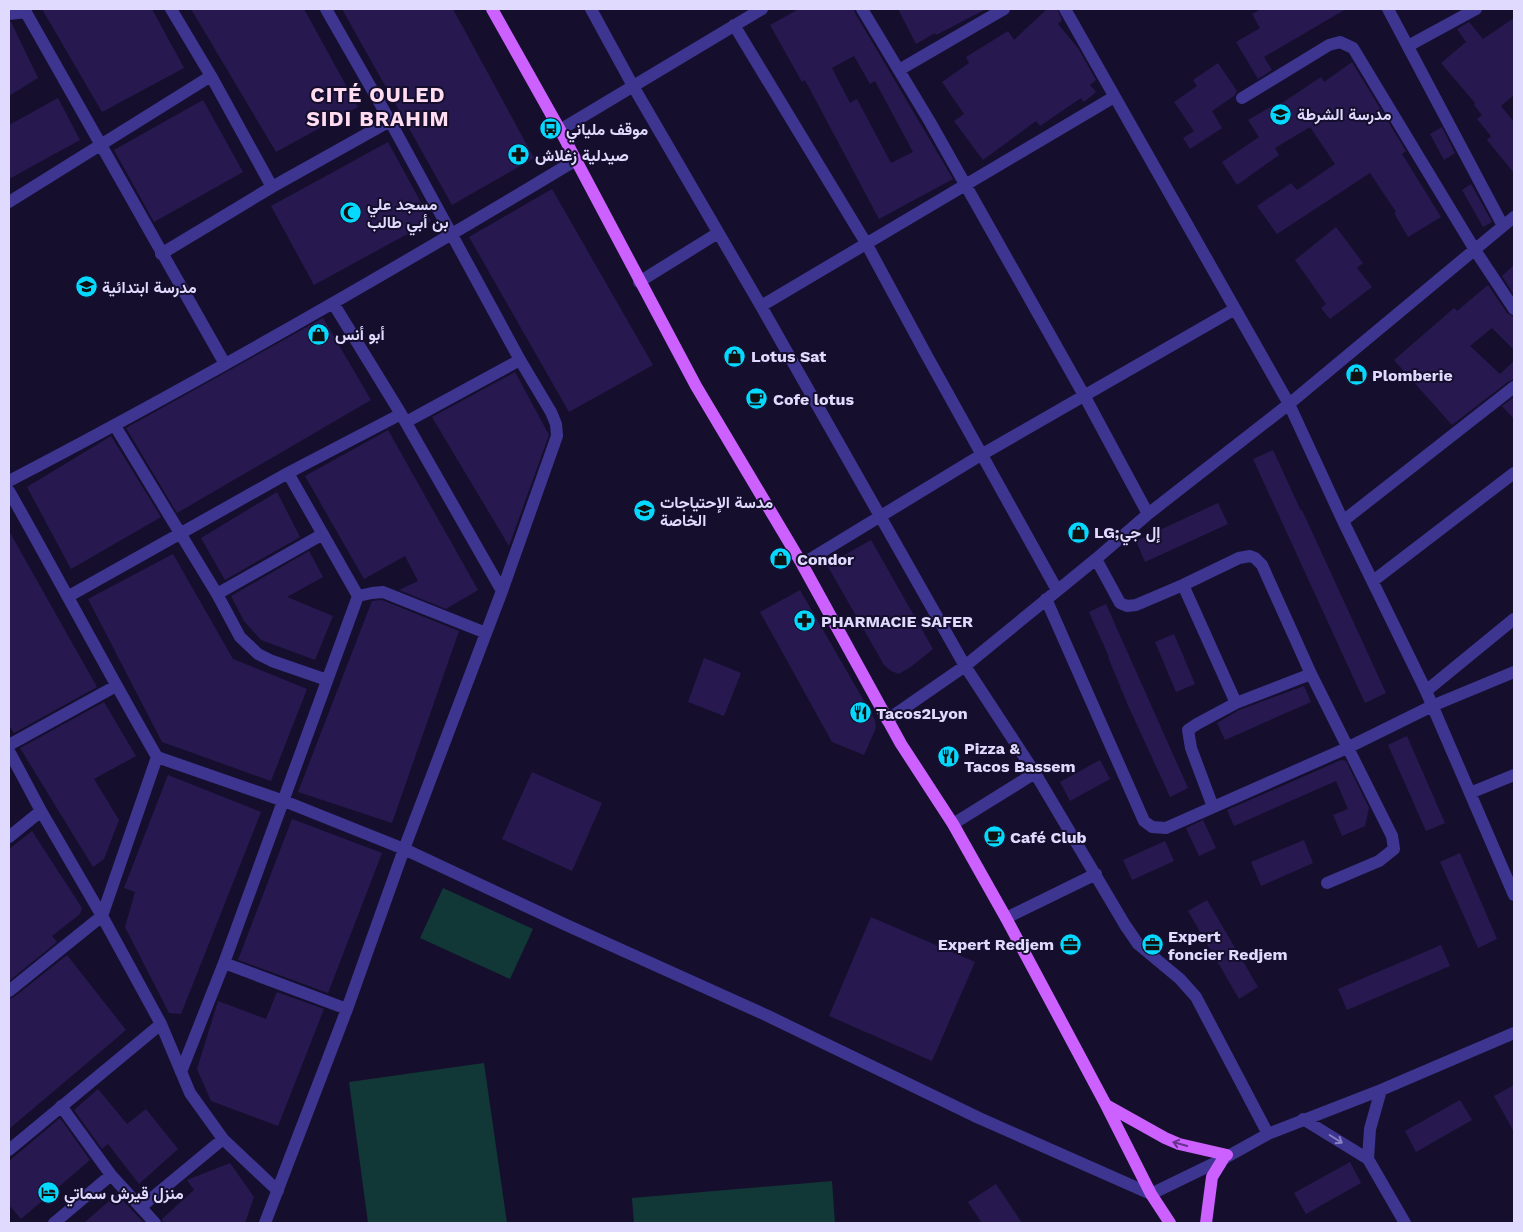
<svg xmlns="http://www.w3.org/2000/svg" width="1523" height="1232" font-family="'Work Sans',Vazirmatn,sans-serif">
<style>
.green{fill:#113737}
.building{fill:#27194f;fill-rule:evenodd}
.lines{fill:none;stroke-linecap:round;stroke-linejoin:round}
.minor{stroke:#3d3590;stroke-width:12}
.major{stroke:#cc61ff;stroke-width:12}
.oneway{stroke:#867fc2}
.oneway2{stroke:#67348c}
.labels{text-anchor:middle;dominant-baseline:central;stroke-width:4;stroke-linejoin:round;paint-order:stroke}
.poi-label{font-size:16px;font-weight:bold;fill:#e0daff;stroke:#150f2d;text-anchor:start}
.district-label{font-size:21px;font-weight:bold;letter-spacing:1px;fill:#ffdcf0;stroke:#150f2d}
</style>
<rect width="100%" height="100%" fill="#150f2d"/>
<!-- green -->
<path class="green" d="M443,888l90,41 -23,50 -90,-41z
M484,1063l23,160h-139l-19,-141z
M832,1181l3,42h-201l-2,-25z"/>
<!-- building -->
<path class="building" d="M42,9h110l32,59 -82,44z
M191,9h113l54,98 -82,45z
M342,9h111l81,149 -82,47z
M799,9h55l1,4 98,166 -74,40 -74,-139 -3,2 -32,-57zM854,56l16,28 5,-3 38,71 -22,11 -34,-64 -7,4 -18,-35z
M898,9h88l-50,26 -1,-2 -19,11z
M1047,9h10l5,11 -4,4 20,24 18,32 -6,5 6,7 -12,10 -3,-4 -41,28 -4,-5 -53,39 -29,-39 10,-7 -22,-32 27,-19 -3,-6 42,-26 6,9z
M1261,9h85l-82,48 8,13 -14,9 -22,-37 24,-14 -8,-14z
M1514,18v77l-13,11 13,16v51l-27,-33 4,-4 -14,-17 5,-4 -8,-10 1,-2 -34,-40 25,-21 -9,-13 12,-7 14,17z
M9,22h2l27,56 -29,18z
M1352,62l54,89 -4,3 39,63 -33,20 -14,-24 2,-1 -26,-39 -93,61 -20,-28 34,-23 6,7 38,-26 -25,-37 -35,21 4,7 -42,30 -15,-23 37,-25 -11,-17 24,-14 1,3 48,-32 3,5z
M1218,63l19,28 -3,5 -22,15 10,17 -32,21 -7,-11 11,-7 -20,-29 23,-16 -4,-6z
M58,98l22,42 -71,39v-54z
M203,100l40,72 -89,50 -40,-72z
M1442,127l13,26 -11,7 -14,-26z
M388,142l43,79 -117,64 -43,-79z
M1471,184l21,38 -9,5 -21,-37z
M552,189l101,176 -84,47 -100,-175z
M1336,227l27,36 -6,5 15,19 -42,32 -9,-11 5,-4 -31,-44z
M1514,265v30l-12,-19z
M1488,285l19,28 7,4v33l-22,-22 -22,18 30,28 14,-13v18l-5,2 -57,44 -58,-65 60,-52 3,3z
M323,318l48,82 -194,113 -51,-85z
M515,372l34,63 -40,111 -77,-129z
M1514,397v22l-12,-13z
M388,430l90,160 -32,19 -47,-19 19,-9 -13,-25 -41,23 -59,-103z
M111,436l50,81 -90,52 -44,-82z
M1273,450l28,61 1,-1 84,183 -21,10 -112,-244z
M277,492l23,45 -75,43 -24,-42z
M1218,503l10,21 -83,38 -9,-21z
M9,531l88,156 -83,46 -5,-8z
M871,540l62,109 -21,17 -13,8 -8,-3 -7,-6 -57,-100z
M309,551l14,26 -36,20 46,19 -18,44 -54,-20 -17,-19 -13,-25z
M173,554l60,105 74,30 -36,92 -109,-39 -74,-143z
M800,590l75,130 1,8 -12,27 -32,-13 -72,-130z
M382,600l77,31 -67,192 -94,-31 74,-191z
M1106,604l82,184 -18,9 -43,-94 -19,-46h1l-20,-45z
M1174,634l21,50 -19,8 -21,-50z
M704,658l37,15 -17,43 -36,-14z
M1304,686l7,16 -86,38 -8,-17 22,-13z
M104,702l32,54 -42,23 25,41 -15,39 -11,8 -73,-119z
M1407,736l38,87 -19,8 -38,-86z
M1100,760l10,19 -40,22 -10,-19z
M1341,760l5,1 23,47 -4,18 -23,10 -9,-21 15,-6 -12,-28 -102,45 -7,-16z
M532,772l70,31 -30,68 -70,-32z
M168,775l93,37 -80,202 -12,-1 -44,-86 10,-35 -11,-4z
M292,819l90,34 -54,140 -90,-33z
M1203,820l13,28 -17,8 -13,-28z
M32,831l50,77 -2,6 -28,22 5,6 -48,39v-132z
M1304,840l9,23 -52,23 -10,-24z
M1165,841l9,20 -42,19 -9,-20z
M1460,853l37,86 -19,9 -38,-86z
M1207,900l51,87 -19,12 -51,-88z
M871,917l104,45 -43,99 -103,-45z
M1441,945l9,21 -103,44 -9,-21z
M67,955l59,75 -117,99v-130l5,-2z
M277,992l47,17 -46,117 -67,-25 -14,-32 21,-68 48,18z
M1514,1085v47l-20,-36z
M98,1089l29,35 19,-15 32,40 -39,35 -31,-40 -6,5 -28,-39z
M1460,1100l12,20 -56,32 -11,-21z
M60,1118l30,42 -69,59 -12,-14v-44z
M1350,1162l11,21 -55,31 -12,-21z
M230,1163l24,34 -9,26h-82l-1,-4 32,-29 -7,-10z
M996,1184l26,39h-40l-14,-21z
M117,1194l27,29h-60z"/>
<g class="lines">
<!-- minor -->
<path class="minor" d="M24,9l201,355
M171,9l40,67 61,111
M591,9l42,77 128,220 204,360 70,107 90,152 13,19 42,35 16,18 72,137
M862,9l68,113 155,275 63,117
M1065,9l224,395 54,117 83,170 88,204
M1388,9l115,217
M9,14l17,-2
M734,25l132,218 61,113 130,234
M1408,46l68,-37
M899,70l105,-61
M1242,98l87,-53 11,-3 13,6 122,202 39,59
M560,130l202,-121
M9,202l202,-126
M161,254l111,-67 118,-66
M639,282l79,-49
M333,303l68,111 101,177
M761,306l353,-209
M406,422l114,-62
M115,426l102,168 23,43 18,17 14,7 55,19
M9,481c192,-100 381,-209 567,-321
M9,491c50,88 97,178 148,266l127,44 120,48 160,75 204,92 211,102 172,76 72,-35 45,-25 113,-44 133,-57
M1343,521l171,-134
M1096,559l24,44 7,3 9,-1 47,-20 56,-27 11,-2 5,2 7,7 49,109 81,162 2,13 -15,12 -52,22
M802,564l179,-109 254,-146
M1373,581l141,-108
M1183,585l53,118
M217,594l106,-60
M69,596l219,-123 113,-59
M358,596l14,-3 11,-1 103,41
M1046,599l98,222 8,6 14,1 181,-80 85,-42 82,-34
M1426,691l88,-72
M887,720l78,-54 131,-107 52,-45 141,-110 225,-187
M9,745l107,-59
M9,751l32,60 61,105 59,108 29,69 33,46 55,52
M1470,793l44,-18
M1213,807l-22,-59 -3,-18 9,-6 39,-21 75,-29
M953,824l82,-51
M9,837l32,-26
M1006,918l90,-44
M224,963l123,46
M9,991l93,-75 55,-159
M181,1072l43,-109 134,-367 -70,-123
M61,1106l50,69
M1303,1119l65,40 37,64
M9,1150l152,-126
M1368,1159l2,-30 11,-39
M141,1207l82,-68
M54,1223l57,-48 44,48
M265,1223l82,-214 57,-160 98,-258 55,-155 -1,-12 -5,-12 -31,-52 -130,-239 -64,-112"/>
<!-- major -->
<path class="major" d="M492,9l68,121 136,256 106,178 99,180 52,80 53,94 100,187 45,89 19,29
M1106,1105l59,33 14,6 48,11
M1206,1223l6,-46 11,-18"/>
</g>
<!-- one-way arrows -->
<defs><path id="oneway-shaft" d="M-6 0H5M1.5-3L5.5 0L1.5 3" fill="none" stroke-width="1.6" stroke-linecap="round" stroke-linejoin="round" transform="scale(1.25)"/></defs>
<use class="oneway" href="#oneway-shaft" transform="translate(1336 1139) rotate(32)"/>
<use class="oneway2" href="#oneway-shaft" transform="translate(1180 1144) rotate(-164)"/>
<!-- icons -->
<defs>
<symbol id="university-disc" viewBox="-11 -11 22 22"><circle r="9.5" fill="#06d9ff" stroke="#150f2d"/><path d="M0-5L7-2L0 1L-7-2ZM-4 1L0 2.5L4 1V4Q0 6-4 4Z" fill="#111"/></symbol>
<symbol id="bus-disc" viewBox="-11 -11 22 22"><circle r="9.5" fill="#06d9ff" stroke="#150f2d"/><path d="M-5-6H5V4H4V6H2V4H-2V6H-4V4H-5ZM-3.5-4V0h7V-4ZM-3.5 1.2v1.5H-2V1.2ZM2 1.2v1.5H3.5V1.2Z" fill="#111"/></symbol>
<symbol id="pharmacy-disc" viewBox="-11 -11 22 22"><circle r="9.5" fill="#06d9ff" stroke="#150f2d"/><path d="M-2-6h4v4h4v4h-4v4h-4v-4h-4v-4h4Z" fill="#111"/></symbol>
<symbol id="mosque-disc" viewBox="-11 -11 22 22"><circle r="9.5" fill="#06d9ff" stroke="#150f2d"/><path d="M3.5-4.9A6 6 0 1 0 3.5 4.9A5 5 0 1 1 3.5-4.9Z" fill="#111"/></symbol>
<symbol id="school-disc" viewBox="-11 -11 22 22"><circle r="9.5" fill="#06d9ff" stroke="#150f2d"/><path d="M0-5L7-2L0 1L-7-2ZM-4 1L0 2.5L4 1V4Q0 6-4 4Z" fill="#111"/></symbol>
<symbol id="shop-disc" viewBox="-11 -11 22 22"><circle r="9.5" fill="#06d9ff" stroke="#150f2d"/><path d="M-5-2.5h2.3a2.7 3.5 0 0 1 5.4 0H5L5.5 6h-11ZM-1.5-2.5h3a1.5 2.3 0 0 0-3 0Z" fill="#111"/></symbol>
<symbol id="cafe-disc" viewBox="-11 -11 22 22"><circle r="9.5" fill="#06d9ff" stroke="#150f2d"/><path d="M-5.5-4.5H6V0H3Q3 3.5 0 3.5H-2.5Q-5.5 3.5-5.5 0ZM3-3.2v2h1.7v-2ZM-6 4.5H4V6H-6Z" fill="#111"/></symbol>
<symbol id="restaurant-disc" viewBox="-11 -11 22 22"><circle r="9.5" fill="#06d9ff" stroke="#150f2d"/><path d="M-5-6h1v4h1v-4h1v4h1v-4h1v5L-1.5 .5V6h-2V.5L-5-1ZM5-6V6H3V1.5H1.5Q1.5-4 5-6Z" fill="#111"/></symbol>
<symbol id="office-disc" viewBox="-11 -11 22 22"><circle r="9.5" fill="#06d9ff" stroke="#150f2d"/><path d="M-6-3h4V-5.5h4V-3h4V5H-6ZM-1-4.5V-3h2v-1.5ZM-6 0V1H6V0Z" fill="#111"/></symbol>
<symbol id="hotel-disc" viewBox="-11 -11 22 22"><circle r="9.5" fill="#06d9ff" stroke="#150f2d"/><path d="M-6-4.5h1.5V1H6V5H4.5V3h-9V5H-6ZM-4 0a1.8 1.8 0 1 1 3.6 0ZM.5 0V-2.5h3Q6-2.5 6 0Z" fill="#111"/></symbol>
</defs>
<g fill-rule="evenodd">
<use href="#university-disc" x="1268" y="102" width="25" height="25"/>
<use href="#bus-disc" x="538" y="116" width="25" height="25"/>
<use href="#pharmacy-disc" x="506" y="142" width="25" height="25"/>
<use href="#mosque-disc" x="338" y="200" width="25" height="25"/>
<use href="#school-disc" x="74" y="274" width="25" height="25"/>
<use href="#shop-disc" x="306" y="322" width="25" height="25"/>
<use href="#shop-disc" x="722" y="344" width="25" height="25"/>
<use href="#shop-disc" x="1344" y="362" width="25" height="25"/>
<use href="#cafe-disc" x="744" y="386" width="25" height="25"/>
<use href="#school-disc" x="632" y="498" width="25" height="25"/>
<use href="#shop-disc" x="1066" y="520" width="25" height="25"/>
<use href="#shop-disc" x="768" y="546" width="25" height="25"/>
<use href="#pharmacy-disc" x="792" y="608" width="25" height="25"/>
<use href="#restaurant-disc" x="848" y="700" width="25" height="25"/>
<use href="#restaurant-disc" x="936" y="744" width="25" height="25"/>
<use href="#cafe-disc" x="982" y="824" width="25" height="25"/>
<use href="#office-disc" x="1058" y="932" width="25" height="25"/>
<use href="#office-disc" x="1140" y="932" width="25" height="25"/>
<use href="#hotel-disc" x="36" y="1180" width="25" height="25"/>
</g>
<g class="labels">
<!-- poi labels -->
<g class="poi-label">
<text x="1297" y="114">مدرسة الشرطة</text>
<text x="566" y="129">موقف ملياني</text>
<text x="535" y="155">صيدلية زغلاش</text>
<text x="367" y="204">مسجد علي<tspan x="367" dy="18">بن أبي طالب</tspan></text>
<text x="102" y="287">مدرسة ابتدائية</text>
<text x="335" y="334">أبو أنس</text>
<text x="751" y="356">Lotus Sat</text>
<text x="1372" y="375">Plomberie</text>
<text x="773" y="399">Cofe lotus</text>
<text x="660" y="502">مدسة الإحتياجات<tspan x="660" dy="18">الخاصة</tspan></text>
<text x="1094" y="532">LG;إل جي</text>
<text x="797" y="559">Condor</text>
<text x="821" y="621">PHARMACIE SAFER</text>
<text x="876" y="713">Tacos2Lyon</text>
<text x="964" y="748">Pizza &amp;<tspan x="964" dy="18">Tacos Bassem</tspan></text>
<text x="1010" y="837">Café Club</text>
<text x="1168" y="936">Expert<tspan x="1168" dy="18">foncier Redjem</tspan></text>
<text x="1054" y="944" text-anchor="end">Expert Redjem</text>
<text x="64" y="1193">منزل قيرش سماتي</text>
</g>
<!-- district labels -->
<g class="district-label">
<text x="378" y="94">CITÉ OULED<tspan x="378" dy="24">SIDI BRAHIM</tspan></text>
</g>
</g>
<!-- border -->
<rect width="1523" height="1232" fill="none" stroke="#e0daff" stroke-width="20"/>
</svg>
